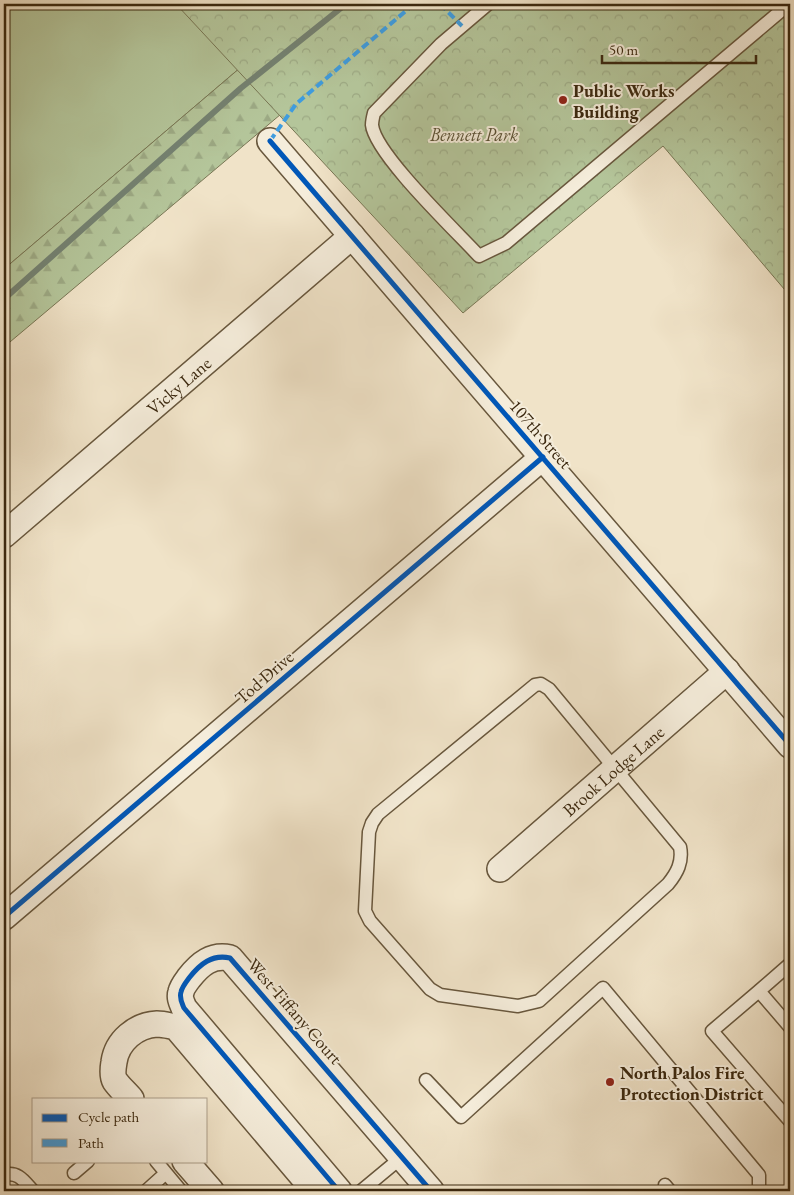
<svg xmlns="http://www.w3.org/2000/svg" width="794" height="1195" font-family="'EB Garamond',serif">
<style>
.grass{fill:#b4c59a;stroke:#787654}
.forest{fill:url(#forest-firs);stroke:#787654}
.park{fill:url(#park-crowns);stroke:#787654}
.lines{fill:none;stroke-linecap:round;stroke-linejoin:round}
.stream{stroke:#748272;stroke-width:6}
.lane-casing{stroke:#68573d;stroke-width:15}
.street-casing{stroke:#68573d;stroke-width:28}
.lane{stroke:#f5eddb;stroke-width:12}
.street{stroke:#f5eddb;stroke-width:25}
.quiet{stroke:#3f9cde;stroke-width:4;stroke-dasharray:8 4;stroke-linecap:butt}
.cycleway-casing{stroke:#f5eddb;stroke-width:8}
.cycleway{stroke:#0057b8;stroke-width:5}
.poi-dot{fill:#8f2418;stroke:#f5eddb;stroke-width:2}
.labels{text-anchor:middle;dominant-baseline:central;stroke-width:4;stroke-linejoin:round;paint-order:stroke}
.poi-label{font-size:18px;font-weight:bold;fill:#3b280f;stroke:#f5eddb;text-anchor:start}
.park-label{font-size:18px;font-style:italic;fill:#594f32;stroke:#f5eddb}
.street-label{font-size:18px;fill:#3b280f;stroke:#f5eddb}
</style>
<defs>
<pattern id="forest-firs" width="22" height="20" patternUnits="userSpaceOnUse" patternTransform="scale(1.25)"><rect width="22" height="20" fill="#b4c59a"/><path d="M5 1l3.5 6h-7zM16 11l3.5 6h-7z" fill="#9ca984"/></pattern>
<pattern id="park-crowns" width="20" height="18" patternUnits="userSpaceOnUse" patternTransform="scale(1.25)"><rect width="20" height="18" fill="#b4c59a"/><path d="M2 6a3 3 0 1 1 6 0M12 15a3 3 0 1 1 6 0" fill="none" stroke="#9ca984"/></pattern>
</defs>
<rect width="100%" height="100%" fill="#f0e3c8"/>
<filter id="stains"><feTurbulence type="fractalNoise" baseFrequency=".004" numOctaves="4"/><feColorMatrix values="0 0 0 0 .2 0 0 0 0 .09 0 0 0 0 .02 0 0 0 .5 -.17"/></filter>
<radialGradient id="worn" r=".72"><stop offset=".6" stop-color="#630" stop-opacity="0"/><stop offset="1" stop-color="#630" stop-opacity=".3"/></radialGradient>
<!-- grass -->
<path class="grass" d="M4,4h311l-311,265z"/>
<!-- forest -->
<path class="forest" d="M315,4l-28,105 -283,238v-78z"/>
<!-- park -->
<path class="park" d="M176,4h614v292l-127,-150 -200,167z"/>
<g class="lines">
<!-- stream -->
<path class="stream" d="M4,299l237,-211 105,-84"/>
<defs>
<path id="lane" d="M488,4l-47,40 -67,69c-1,4 -2,8 -2,12 3,29 84,106 107,131l27,-13 283,-239
M541,684l8,5 131,158c3,15 -3,26 -12,37l-129,117 -21,5 -78,-11 -10,-6 -60,-68 -5,-10 4,-79 3,-9 6,-9 157,-129z
M759,991l31,-27
M790,1027l-31,-36 -47,40 78,90
M426,1080l35,37 142,-129 156,187v16
M156,1161l25,30
M74,1173l14,-12
M4,1175c14,-4 20,6 29,16
M665,1185l5,6
M146,1191l20,-18
M361,1191l41,-34"/>
<g id="street">
<path d="M270,141l520,604"/>
<path id="s1" d="M4,535l348,-299"/>
<path id="s2" d="M500,869l227,-198"/>
<path d="M4,917l539,-460"/>
<path d="M131,1099c-5,-6 -12,-12 -16,-18 -3,-5 -2,-13 -1,-19 3,-21 22,-37 43,-38 7,0 13,2 19,3l139,164"/>
<path d="M185,1161l26,30"/>
<path d="M339,1191l-155,-183c-2,-5 -5,-10 -3,-16 1,-5 5,-10 8,-14 11,-14 23,-24 41,-20l201,233"/>
</g>
</defs>
<!-- lane casing -->
<use href="#lane" class="lane-casing"/>
<!-- street casing -->
<use href="#street" class="street-casing"/>
<!-- lane -->
<use href="#lane" class="lane"/>
<!-- street -->
<use href="#street" class="street"/>
<!-- quiet -->
<path class="quiet" d="M440,4l22,22
M270,141l26,-37 118,-100"/>
<defs>
<path id="cycleway" d="M270,141l520,604
M4,917l539,-460
M339,1191l-155,-183c-2,-5 -5,-10 -3,-16 1,-5 5,-10 8,-14 11,-14 23,-24 41,-20l201,233"/>
</defs>
<!-- cycleway casing -->
<use href="#cycleway" class="cycleway-casing"/>
<!-- cycleway -->
<use href="#cycleway" class="cycleway"/>
</g>
<!-- markers -->
<g class="poi-dot">
<circle cx="563" cy="100" r="5"/>
<circle cx="610" cy="1082" r="5"/>
</g>
<g class="labels">
<!-- poi labels -->
<g class="poi-label">
<text x="573" y="90">Public Works<tspan x="573" dy="21">Building</tspan></text>
<text x="620" y="1072">North Palos Fire<tspan x="620" dy="21">Protection District</tspan></text>
</g>
<!-- park labels -->
<g class="park-label">
<text x="474" y="134">Bennett Park</text>
</g>
<!-- street labels -->
<g class="street-label">
<text stroke="none"><textPath href="#s1" startOffset="230">Vicky Lane</textPath></text>
<text transform="translate(541 434) rotate(49)">107th Street</text>
<text transform="translate(264 677) rotate(-41)">Tod Drive</text>
<text stroke="none"><textPath href="#s2" startOffset="150">Brook Lodge Lane</textPath></text>
<text transform="translate(295 1011) rotate(49)">West Tiffany Court</text>
</g>
</g>
<!-- margin -->
<rect width="794" height="1195" fill="none" stroke="#f0e3c8" stroke-width="20"/>
<rect x="5" y="5" width="784" height="1185" fill="none" stroke="#3b280f" stroke-width="2.5"/>
<rect x="10" y="10" width="774" height="1175" fill="none" stroke="#3b280f"/>
<!-- legend -->
<rect x="32" y="1098" width="175" height="65" fill="#f5eddb" stroke="#ab9e89"/>
<rect x="42" y="1114" width="25" height="8" fill="#0057b8" stroke="#ab9e89"/>
<text x="78" y="1122" font-size="15" fill="#3b280f">Cycle path</text>
<rect x="42" y="1139" width="25" height="8" fill="#3f9cde" stroke="#ab9e89"/>
<text x="78" y="1148" font-size="15" fill="#3b280f">Path</text>
<!-- scale -->
<path d="M602 55v8h154v-8" fill="none" stroke="#3b280f" stroke-width="2.5"/>
<text x="609" y="55" font-size="15" fill="#3b280f" stroke="#f5eddb" stroke-width="4" paint-order="stroke">50 m</text>
<rect width="100%" height="100%" filter="url(#stains)"/>
<rect width="100%" height="100%" fill="url(#worn)"/>
</svg>
